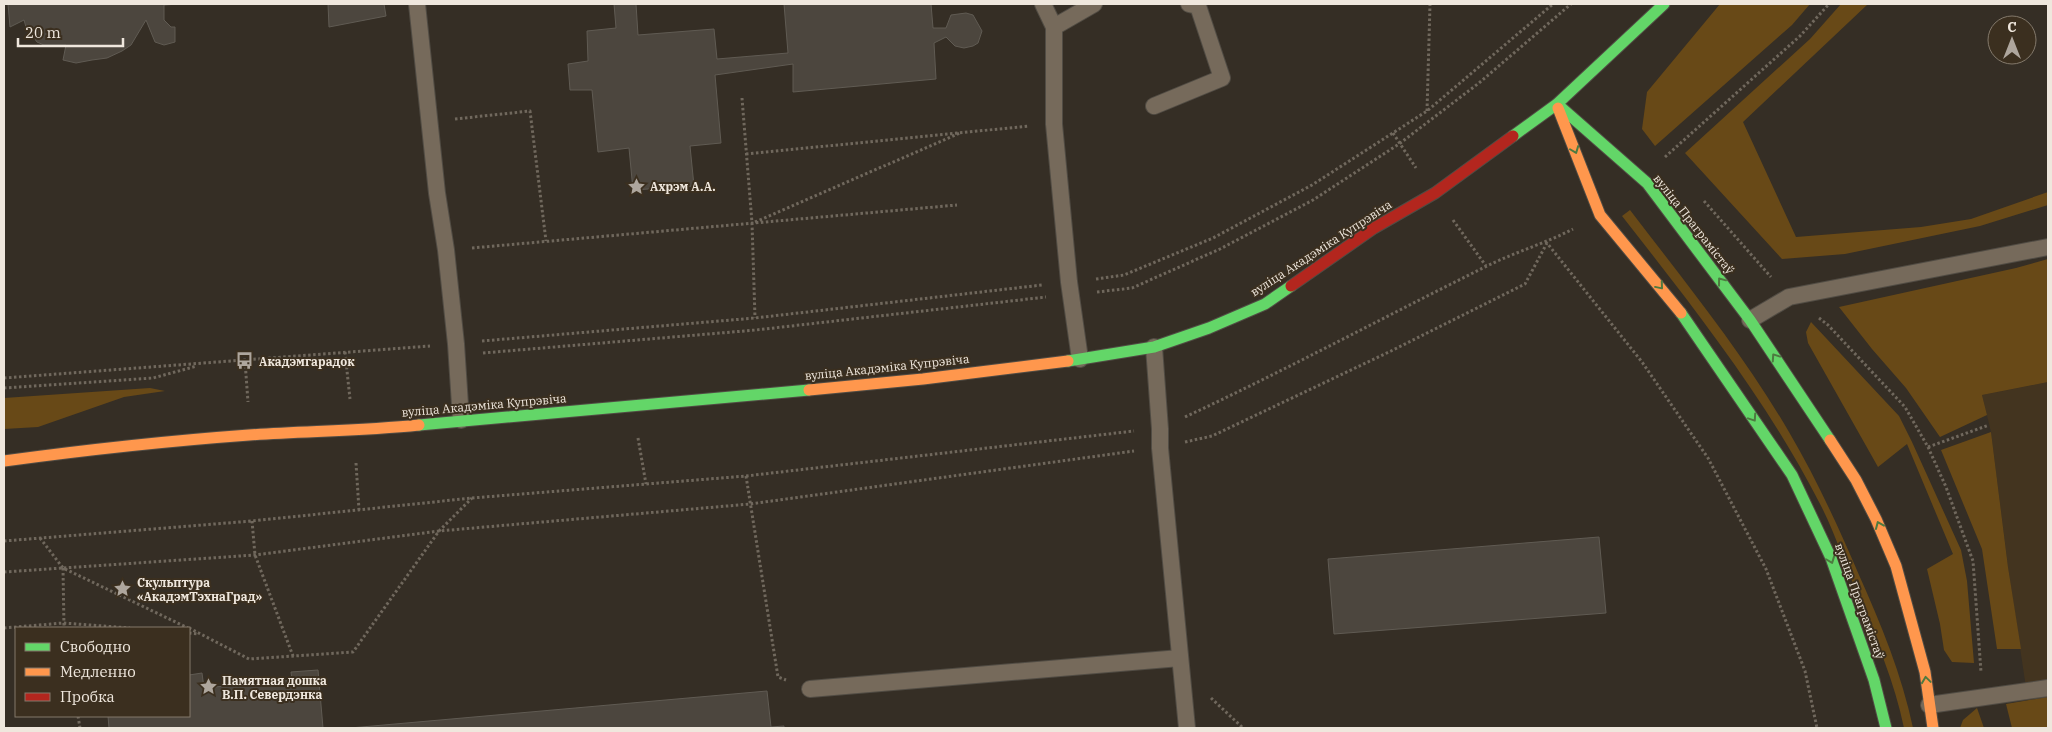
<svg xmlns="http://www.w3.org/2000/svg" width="2052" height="732" font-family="'IBM Plex Serif',serif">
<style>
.built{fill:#43341f}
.green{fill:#684917}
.building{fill:#4c463e;stroke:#605b53}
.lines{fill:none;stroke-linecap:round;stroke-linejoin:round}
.lane-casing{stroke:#514c44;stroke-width:18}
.fast-casing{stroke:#514c44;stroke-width:13}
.slow-casing{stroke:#514c44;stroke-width:13}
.jam-casing{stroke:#514c44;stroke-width:13}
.path{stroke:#70685d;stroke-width:3;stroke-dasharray:2.5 2.5;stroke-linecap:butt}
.lane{stroke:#766a5b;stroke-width:16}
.fast{stroke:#63d668;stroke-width:11}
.slow{stroke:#ff974d;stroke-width:11}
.jam{stroke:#b3261e;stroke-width:11}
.oneway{stroke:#4d7a40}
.labels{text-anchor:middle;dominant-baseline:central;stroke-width:4;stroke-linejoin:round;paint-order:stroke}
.poi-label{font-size:12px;font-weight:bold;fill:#efe7dd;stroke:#3b2f1f;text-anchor:start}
.street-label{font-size:12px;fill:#efe7dd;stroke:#3b2f1f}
</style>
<rect width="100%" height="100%" fill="#352e25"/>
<!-- built -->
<path class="built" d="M2048,382v346h-16l-24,-161 -17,-135 -9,-37z"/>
<!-- green -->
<path class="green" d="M1720,4h90l-18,21 -137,121 -13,-17 5,-37z
M1841,4h27l-125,118 53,115 125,-10 50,-8 77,-27v13l-68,21 -135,28 -63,5 -97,-106 125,-114z
M1630,210c55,72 113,143 159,222 27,46 49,94 70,143 22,49 43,100 54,153h-9c-9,-45 -28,-89 -46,-132 -13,-31 -23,-64 -39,-94 -53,-103 -125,-194 -197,-286z
M2048,259v123l-66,13 5,20 -47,22 -34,-49 -34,-39 -33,-42 177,-39z
M1811,322l88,94 13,26 49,108 6,31 7,82 -22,-1 -8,-12 -4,-26 -13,-55 26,-15 -46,-110 -29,23 -70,-124 -2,-11z
M150,388l15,3 -41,6 -86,30 -34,2v-31z
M1991,432l17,135 13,82h-24l-15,-100 -41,-99z
M2048,697v31h-36l-6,-24z
M1977,708l7,20h-24l3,-8z"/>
<!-- building -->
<path class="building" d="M8,4h171l-15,1v15l7,7h4v15l-11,3 -9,-3 -9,-22 -15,25 -9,6 -15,7 -15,2 -16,3 -13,-3 3,-15h-22l-7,-3 -11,-15 -2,-7 -14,7z
M328,4h56l2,12 -57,11z
M614,4h22l2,31 76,-6 3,30 71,-6 -4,-49h147l2,24h13l5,-13 15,-2 7,2 9,16 -4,12 -5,3 -9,2 -9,-2 -9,-9 -12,6 2,36 -143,13v-28l-78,11 6,68 -31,3 4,40 -61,4 -4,-42 -31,4 -6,-62h-22l-2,-26 20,-3 -1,-30 29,-3z
M1599,537l7,76 -272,21 -6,-75z
M318,670l5,58h-214l-1,-12h81v-41l13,-2 2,15 88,-8 -1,-8z
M767,691l4,36 13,-1v2h-434z"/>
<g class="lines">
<defs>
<path id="lane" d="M417,4l20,189 9,57 10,94 5,76
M1043,4l11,23
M1154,106l68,-28 -24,-72 -9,-2
M1750,320l39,-23 259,-50
M1154,347l6,82v19l27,280
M1080,359l-11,-77 -15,-158v-97l40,-23
M810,689l370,-31
M1929,705l119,-17"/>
<path id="fast" d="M1557,104l90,79 103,137 80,120
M1513,136l44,-32 107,-100
M1681,313l111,162 39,83 43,122 12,48
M1068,361l86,-14 55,-19 56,-24 26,-18
M419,425l390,-35"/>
<path id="slow" d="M1558,108l42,107 81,98
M809,390l114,-11 145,-18
M1830,440l26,40 20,39 20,47 29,106 8,56
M4,461c81,-11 163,-20 245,-26 57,-4 114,-4 170,-10"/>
<path id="jam" d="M1291,286l83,-58 61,-35 78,-57"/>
</defs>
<!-- lane casing -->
<use href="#lane" class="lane-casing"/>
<!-- fast casing -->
<use href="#fast" class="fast-casing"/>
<!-- slow casing -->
<use href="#slow" class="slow-casing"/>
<!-- jam casing -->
<use href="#jam" class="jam-casing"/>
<!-- path -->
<path class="path" d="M742,98l10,125 3,95
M1427,111l3,-107
M455,119l75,-8 16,130
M1393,133l23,35
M746,154l283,-28
M1665,157l135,-121 29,-32
M1704,201l67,76
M1453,220l33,46
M755,222l205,-89
M472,248l485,-43
M1096,279l28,-4 89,-37 99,-53 115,-74 126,-107
M1097,292l35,-4 88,-39 93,-49 86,-56 80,-61 92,-79
M1819,318l9,7 77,82 23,40 18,40 27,74 8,111
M482,341l273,-23 287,-33
M345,352l5,47
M483,353l273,-23 290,-33
M245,361l3,41
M4,378l426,-32
M4,388l149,-10 44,-12
M1185,417c101,-47 199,-100 298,-149 29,-15 61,-24 90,-39
M638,438l8,46
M1185,442l27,-6 179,-85 134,-67 22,-41 95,119 66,96 58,111 39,102 12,57
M1928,447l61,-22
M356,463l3,47
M746,476l32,201 8,3
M252,521l3,34 38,101
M40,538l23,30 125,60
M4,541l248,-20 220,-23 274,-22 388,-45
M63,568l1,60
M4,572l251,-17 184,-24 311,-27 384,-53
M4,628l59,-5 67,5
M189,628l60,31 104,-7 86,-121 33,-33
M189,633l9,1
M1211,698l32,30
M78,716l2,12"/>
<!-- lane -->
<use href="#lane" class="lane"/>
<!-- fast -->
<use href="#fast" class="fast"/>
<!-- slow -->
<use href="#slow" class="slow"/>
<!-- jam -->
<use href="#jam" class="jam"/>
</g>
<!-- one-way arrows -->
<defs><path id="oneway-chevron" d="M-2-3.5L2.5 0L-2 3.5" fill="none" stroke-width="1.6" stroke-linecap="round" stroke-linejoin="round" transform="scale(1.25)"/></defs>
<g class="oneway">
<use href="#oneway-chevron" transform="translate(1575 150) rotate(69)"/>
<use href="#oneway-chevron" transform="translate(1721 281) rotate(-127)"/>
<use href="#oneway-chevron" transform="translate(1660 286) rotate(50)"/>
<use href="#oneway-chevron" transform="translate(1775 357) rotate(-124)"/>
<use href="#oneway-chevron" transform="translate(1753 418) rotate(56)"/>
<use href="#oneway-chevron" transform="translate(1879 525) rotate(-113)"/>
<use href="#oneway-chevron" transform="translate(1831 560) rotate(69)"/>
<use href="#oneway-chevron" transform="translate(1926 680) rotate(-98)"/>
</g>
<!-- icons -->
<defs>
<symbol id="sight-bare" viewBox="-9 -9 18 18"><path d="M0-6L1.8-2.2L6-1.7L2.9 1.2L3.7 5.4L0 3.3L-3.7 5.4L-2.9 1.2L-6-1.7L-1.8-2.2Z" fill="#aea69d" stroke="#3b2f1f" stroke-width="2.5" paint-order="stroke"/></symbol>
<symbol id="bus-bare" viewBox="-9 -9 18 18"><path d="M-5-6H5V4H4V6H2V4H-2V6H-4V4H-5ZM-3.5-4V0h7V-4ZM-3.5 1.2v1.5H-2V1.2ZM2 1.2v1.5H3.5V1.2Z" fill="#aea69d" stroke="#3b2f1f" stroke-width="2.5" paint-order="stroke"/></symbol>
</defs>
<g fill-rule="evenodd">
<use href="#sight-bare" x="624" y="174" width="25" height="25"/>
<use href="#bus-bare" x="232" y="348" width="25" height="25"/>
<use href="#sight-bare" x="110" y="576" width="25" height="25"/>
<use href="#sight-bare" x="196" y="674" width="25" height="25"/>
</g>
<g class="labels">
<!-- poi labels -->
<g class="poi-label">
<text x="650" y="186">Ахрэм А.А.</text>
<text x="259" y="361">Акадэмгарадок</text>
<text x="137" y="582">Скульптура<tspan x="137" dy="14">«АкадэмТэхнаГрад»</tspan></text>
<text x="222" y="680">Памятная дошка<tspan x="222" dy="14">В.П. Севердэнка</tspan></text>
</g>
<!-- street labels -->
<g class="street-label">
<text transform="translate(1694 224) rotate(52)">вуліца Праграмістаў</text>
<text transform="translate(1321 248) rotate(-33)">вуліца Акадэміка Купрэвіча</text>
<text transform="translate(887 367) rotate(-6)">вуліца Акадэміка Купрэвіча</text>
<text transform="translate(484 405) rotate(-5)">вуліца Акадэміка Купрэвіча</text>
<text transform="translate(1860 601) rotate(70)">вуліца Праграмістаў</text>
</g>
</g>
<!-- border -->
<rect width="2052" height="732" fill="none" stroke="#efe7dd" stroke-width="10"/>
<!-- legend -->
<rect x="15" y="627" width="175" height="90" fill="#3b2f1f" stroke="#83796b"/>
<rect x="25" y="643" width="25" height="8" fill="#63d668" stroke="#83796b"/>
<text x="60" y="652" font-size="15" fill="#efe7dd">Свободно</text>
<rect x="25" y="668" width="25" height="8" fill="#ff974d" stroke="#83796b"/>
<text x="60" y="677" font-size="15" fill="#efe7dd">Медленно</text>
<rect x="25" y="693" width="25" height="8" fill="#b3261e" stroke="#83796b"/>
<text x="60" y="702" font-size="15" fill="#efe7dd">Пробка</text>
<!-- north arrow -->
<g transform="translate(2012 40)"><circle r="24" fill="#3b2f1f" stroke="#83796b"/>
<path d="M0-4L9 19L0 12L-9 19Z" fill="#aea69d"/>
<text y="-8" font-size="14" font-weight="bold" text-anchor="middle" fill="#efe7dd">С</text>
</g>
<!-- scale -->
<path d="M18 38v8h105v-8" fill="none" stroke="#efe7dd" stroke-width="2.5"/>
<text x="25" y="38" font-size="15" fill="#efe7dd" stroke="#3b2f1f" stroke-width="4" paint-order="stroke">20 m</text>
</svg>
